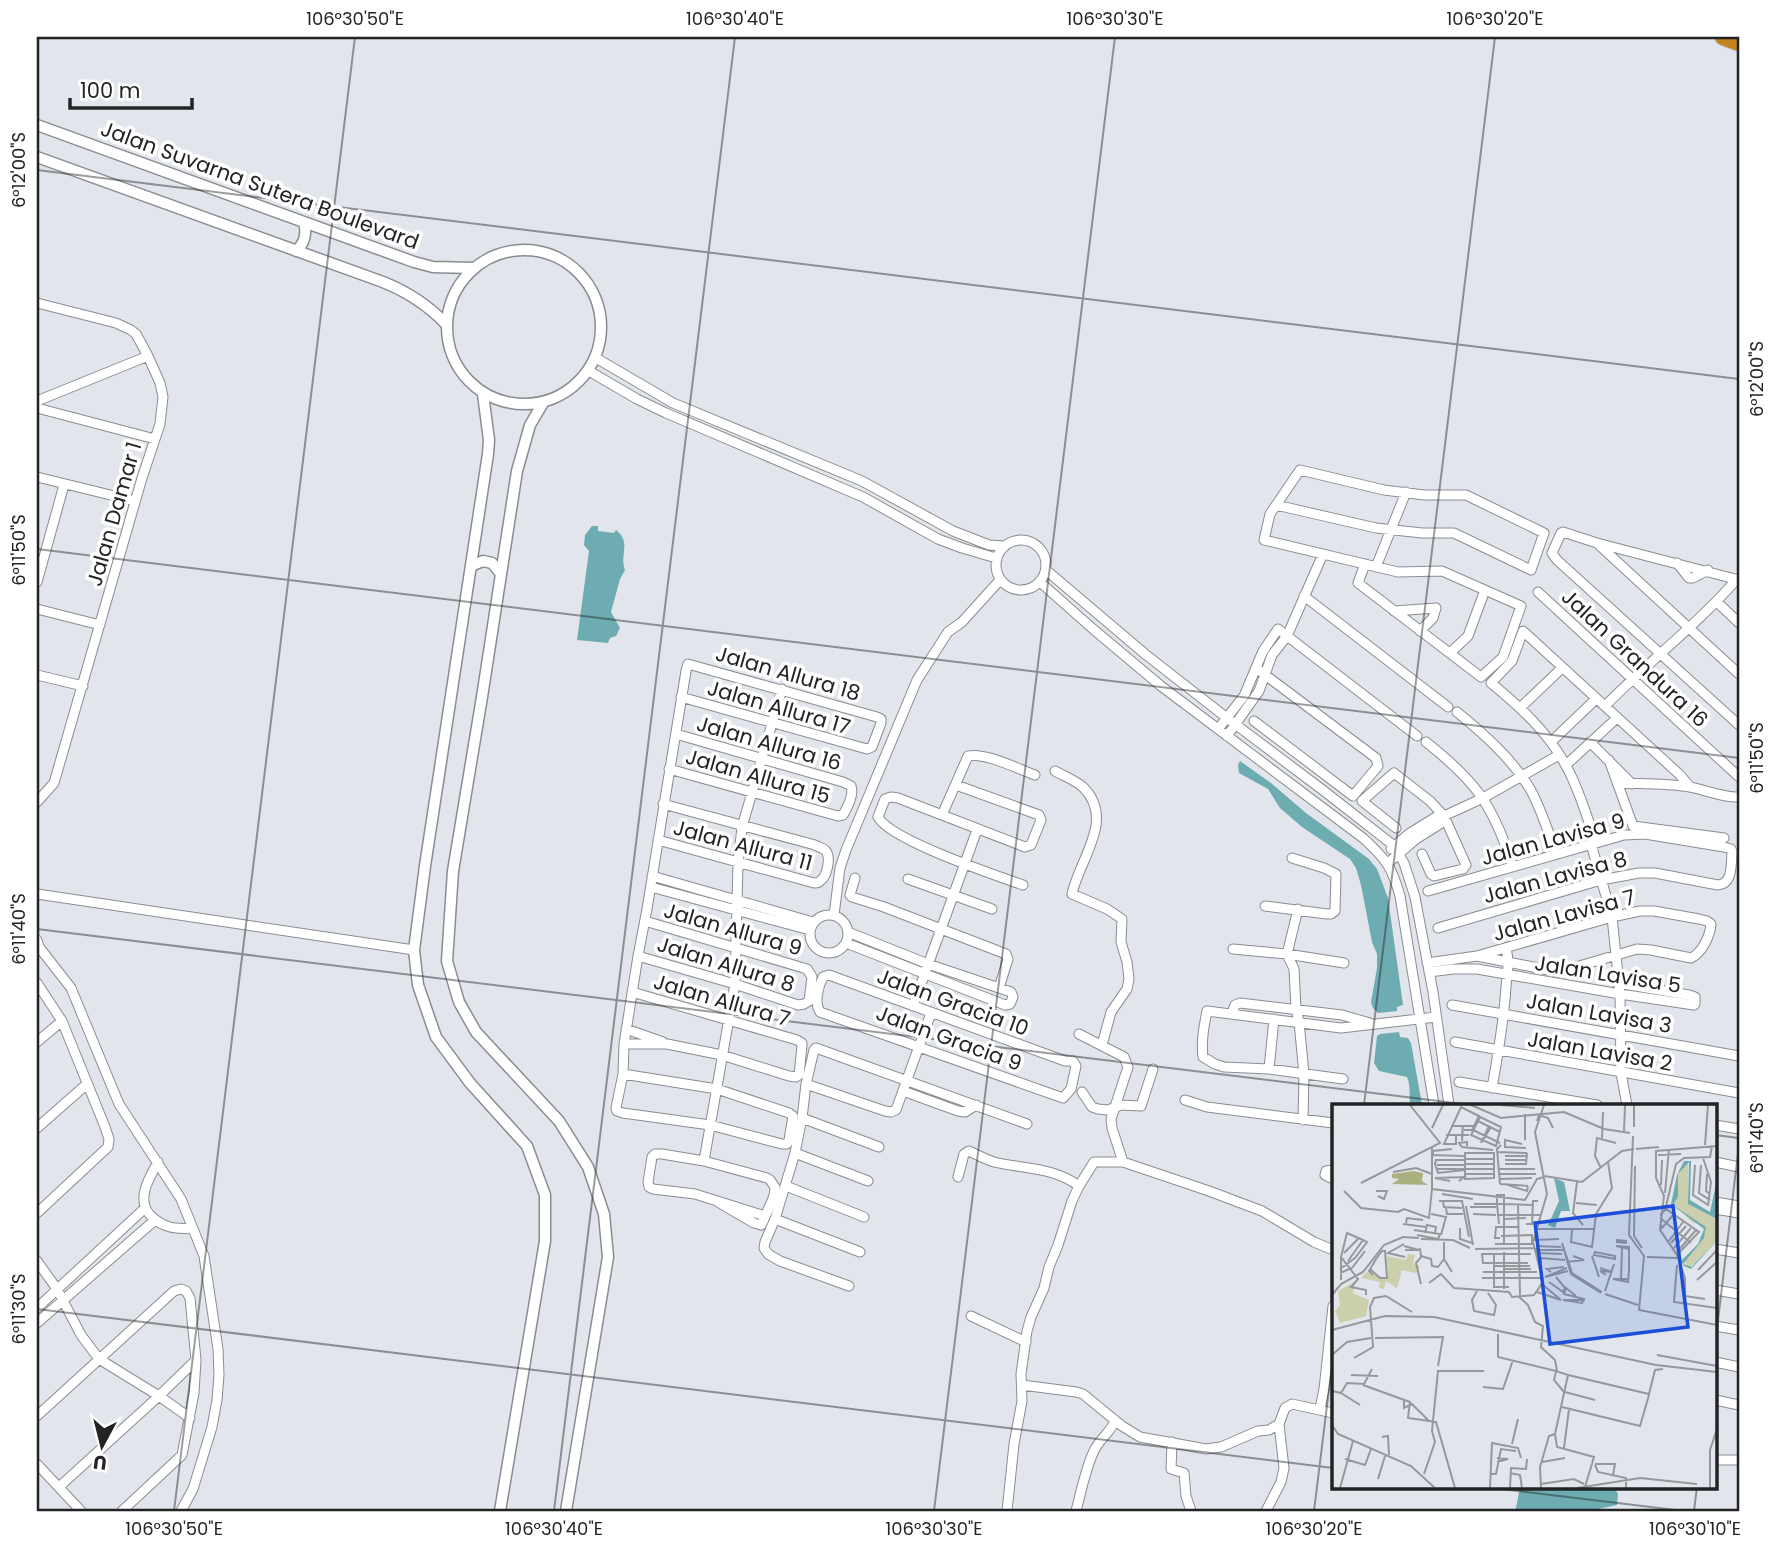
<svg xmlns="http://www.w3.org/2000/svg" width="1776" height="1548" font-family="Poppins,sans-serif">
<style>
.water{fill:#6dacb1}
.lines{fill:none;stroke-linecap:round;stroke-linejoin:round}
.minor-casing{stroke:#898d92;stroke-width:11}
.tertiary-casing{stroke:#898d92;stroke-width:13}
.motorway-casing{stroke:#c1c1c2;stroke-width:18}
.minor{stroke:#fff;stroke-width:9}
.tertiary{stroke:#fff;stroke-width:10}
.motorway{stroke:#c3841c;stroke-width:16}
.ticks{fill:none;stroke:#222325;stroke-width:2;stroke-opacity:0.45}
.labels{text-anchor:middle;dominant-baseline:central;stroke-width:7;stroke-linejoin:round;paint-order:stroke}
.street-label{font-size:21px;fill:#222325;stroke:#fff}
.inset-road{fill:none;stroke:#95989c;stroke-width:2}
.view{fill:#1d4ed8;fill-opacity:0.15;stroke:#1d4ed8;stroke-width:3.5}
.inset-edge{fill:none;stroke:#222325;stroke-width:3.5}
.neatline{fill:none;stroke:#222325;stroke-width:2.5}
.ticks-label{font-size:18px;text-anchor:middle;fill:#222325}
</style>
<rect width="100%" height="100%" fill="#e2e6ec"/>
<!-- water -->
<path class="water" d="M592,526h6v5l16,2 2,-3c16,13 3,24 9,40l-5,9 -9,33 9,16 -4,8 -6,2 -2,5 -31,-3 12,-89 -5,-6 1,-10z
M1240,761l31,22 35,30 63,46 8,10 11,29 15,107 -6,2v4l-19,2 -5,-5 -2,-6 6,-34v-14l-5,-12 -11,-57 -5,-17 -6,-9 -48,-32 -22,-19 -12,-19 -29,-16 -1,-8z
M1399,1032l1,5 8,1 3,5 11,62h-12c-1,-10 1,-18 -3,-28l-28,-6 -5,-8 3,-27 3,-2z
M1520,1487h94l4,7 -1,11 -28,6h-76l3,-3z"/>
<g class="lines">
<defs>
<path id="minor" d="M37,303l79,20 15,7 5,4 12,22 12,27 3,14 -3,27 -18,54 -88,305 -17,19
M596,358l77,45 189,78 91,50 36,14 15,1
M589,371l48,28 29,14 197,84 75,42 24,9 34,10
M37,401l111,-45
M37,408l118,31
M37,477l98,24
M1276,505l100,23 46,5h32l77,37 13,-37 -78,-38h-42l-40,-5 -84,-20 -30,44 -6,26 134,32 44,-1 79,35 -18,51 -22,20 -123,-94 7,-19
M996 565a25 25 0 1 1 50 0a25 25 0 1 1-50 0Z
M1599,545l140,129
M1677,563l12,15h4l15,-8
M1376,567l30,-75
M1046,570l99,84 82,64 97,73 69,54 11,18 11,34 18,95 16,113
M1739,580l-142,-37 -34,-11 -2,1 -9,20 5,7 182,165
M37,582l27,-97
M1040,582l53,47 68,57 202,152c23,21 29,29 37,58l34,209
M1538,592l201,185
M1304,596l144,111
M1717,602l22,21
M37,609l63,16
M1394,611l42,-3 -3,10 -13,13
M1450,653l18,-17 17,-46
M37,675l46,11
M1605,706c43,-44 92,-81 132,-127
M1520,708l42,-40
M1457,712c27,22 53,45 72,75 11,19 18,41 25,61
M1254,721l99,75 25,-30 -2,-8 -120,-90
M1218,729l26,-33 19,-45 15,-22 139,107
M1227,736l32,-45 13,-36 15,-19 36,-82
M1426,742c48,38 66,61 85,119
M1551,742l45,-43
M1590,742l42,42
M1609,760l24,66 91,12
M1566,765l51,-47
M669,769l169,47 5,-1c5,-9 11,-20 8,-29l-8,-4 -167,-48
M1055,771c9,5 20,9 28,16 33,33 -4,72 -11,107l35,15 15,10 -1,23 6,20 2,17 -2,10 -16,23 -9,33
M1617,783c24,1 49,0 73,4 16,3 33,11 49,10
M956,785l83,30 2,5 -10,25 -6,2 -127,-49 -7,-1 -6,2 -7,18c12,23 117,58 145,68
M942,815l26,-59c17,-4 50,13 67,19
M1396,828l-34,-27 32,-28 36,28 14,15 22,49 -3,4 -29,7 -3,-2 -9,-20
M1594,836c-9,-24 -16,-50 -29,-72 -18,-33 -46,-58 -74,-81l21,-22 11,-30 157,144 10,12
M658,840l156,43c2,0 5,0 6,-2 7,-4 11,-23 6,-30 -2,-3 -8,-4 -11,-6l-152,-41
M1591,844l21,73 8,77 1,79 6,32
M1391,849l19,-16 26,-16 8,-1 39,-18 76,-43
M1388,863l28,-24 24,-15 4,-8
M652,876l161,46
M855,878l-5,17 2,2 32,10 122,47 2,5 -9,29
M908,879l84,30
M651,887l159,43
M1428,891l196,-56 21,-1 79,13 7,2 1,3c-1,12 1,32 -14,33l-63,-12h-16l-38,7 -163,48
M37,894l377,56
M1265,906l62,8h4l4,-3 1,-37 -12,-6 -32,-10
M1298,909l-11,45 7,15 2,40 3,13 5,52 -1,46
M834,915l6,-47 6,-18 71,-170 31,-48 14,-10 38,-42
M810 934a19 19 0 1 1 38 0a19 19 0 1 1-38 0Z
M37,940l2,7 32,41 48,116 62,95 23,57 14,93 1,26 -2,25 -5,27 -19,62 -12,22
M846,943l159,62 5,-1 3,-7 -2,-5 -83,-28 -80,-32
M1233,949l54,5 57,9
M638,956l97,28 63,21 6,-1 5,-3 3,-24 -5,-8 -162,-48
M1427,963l50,-7 135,-39 28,-6h14l45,8 8,2 4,3c-1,12 -9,29 -20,34l-40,-8 -14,-1 -78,23 -82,-16
M1429,972l24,-3h24l143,25 74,11 1,-1v-7l-6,-2 -72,-12
M829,975l236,86h8l3,5 -5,23 -8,9 -243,-86c-6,-9 -2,-25 3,-35z
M37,983l25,38 43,106 4,12 -1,8 -71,66
M1452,1005l287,51
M913,1006l64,-176
M1232,1013l3,-8 5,-2 102,12 28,8
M626,1029l37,13
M1079,1034l45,23 4,10 -17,52 1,9 11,34
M37,1042l25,-21
M1455,1042l284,51
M624,1044h43l55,11 67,21 7,1 3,-2 3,-29v-3l-5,-3 -165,-48
M1269,1069l5,-50
M623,1074l94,15 72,24 4,3 -4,24 -2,4h-5l-72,-19 -87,-12 -6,-2 -1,-3 7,-34 1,-30 14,-88 9,-47 39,-238 2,-7 189,53 4,2v4l-9,24 -5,2 -186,-52
M1343,1079l-74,-10 -45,-2 -9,-3 -12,-7c-2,-16 1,-31 4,-46l134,17 95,-11
M1459,1082l138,23
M806,1084l79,27 6,1 5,-2 35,-97
M1492,1088c6,-34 12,-67 14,-101 1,-16 4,-22 0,-39
M903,1091l55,20 7,1 11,-7
M1082,1092l10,15 6,2 10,1 13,-5 20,1 12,-37
M1185,1100l22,7 126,16
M802,1118l77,29
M1715,1125l24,4
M37,1128l50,-44
M795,1153l73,28
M704,1161l31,-177 3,-121 4,-36 40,-138
M158,1162c-9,16 -22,37 -8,53 5,5 12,10 20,12 7,2 15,1 23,2
M1715,1162l24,5
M1333,1170l-7,1 -1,4 8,4
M958,1177l6,-23 5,-3c8,4 16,8 25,11 29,7 60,5 85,24
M786,1186l78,31
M718,1202l36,21 7,2 1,-1 12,-28 1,-9 -5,-7 -3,-2 -63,-17 -42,-7h-7l-3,3 -4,25 1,5 4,2 42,5 70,22
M1715,1202l24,4
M1715,1209l24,4
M775,1219l85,33
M1715,1249l24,4
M37,1261l20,28 24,46 18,24 60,37 31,22
M849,1286l-69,-25 -12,-7 -4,-6 1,-6 10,-23 20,-66 7,-35 4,-34 8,-34 2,-2 211,76
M1715,1290l24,4
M37,1308l107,-99
M971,1316l55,26
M37,1323l118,-103
M1715,1326l24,4
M1715,1362l24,5
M1022,1385l54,7 7,2 39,32 18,11 66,12 15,-2 37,-16 11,-1 10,-6 6,-16 7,-4 41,9
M1715,1400l24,5
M1320,1409l4,-20 9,-83
M37,1416l137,-125 7,-2 5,2 4,7 6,62 -2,33 -12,62 -60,56
M1172,1442l-1,27 13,4 2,23 5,15
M1715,1460h24
M37,1464l44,47
M59,1487l100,-91 37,-36
M1007,1511l7,-67 8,-43 -1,-27 6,-43 4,-14 13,-29 5,-21 9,-22 14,-44 7,-15 15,-24h29l86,29 53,20 52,31 19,8
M1076,1511c5,-19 9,-40 17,-58 5,-13 17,-20 22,-32
M1266,1511l15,-29 3,-14 -5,-44"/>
<path id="tertiary" d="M37,125l377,137 19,5 40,1
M37,157l346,125c25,10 44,22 63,42
M447 327a77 77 0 1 1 154 0a77 77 0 1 1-154 0Z
M296,251c9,-8 11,-17 8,-29
M483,394l6,46 -1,14 -63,412 -11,84 4,35 18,52 34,46 57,63 18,49v46l-45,270
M543,403l-13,22 -13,46 -35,226 -29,174 -6,90 12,41 17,30 83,89 29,46 16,47 4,43 -42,254
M471,566l12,-5 9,2 9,11"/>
<path id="motorway" d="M1723,37l16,6"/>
</defs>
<!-- minor casing -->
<use href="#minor" class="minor-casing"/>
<!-- tertiary casing -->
<use href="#tertiary" class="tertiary-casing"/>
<!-- motorway casing -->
<use href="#motorway" class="motorway-casing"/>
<!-- minor -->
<use href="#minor" class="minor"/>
<!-- tertiary -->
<use href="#tertiary" class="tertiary"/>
<!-- motorway -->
<use href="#motorway" class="motorway"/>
</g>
<!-- ticks -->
<path class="ticks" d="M37,170l1702,209M37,549l1702,209M37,929l1434,176M1364,1105l131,-1068M1715,1135l24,3M37,1309l1296,159M1715,1345l24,-200M1485,1487l199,24M174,1511l181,-1474M554,1511l181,-1474M934,1511l181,-1474M1314,1511l19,-154M1694,1511l3,-24"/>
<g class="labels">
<!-- street labels -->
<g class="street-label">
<text transform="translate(260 185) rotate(20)">Jalan Suvarna Sutera Boulevard</text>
<text transform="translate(114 514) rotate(-74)">Jalan Damar 1</text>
<text transform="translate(1635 658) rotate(43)">Jalan Grandura 16</text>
<text transform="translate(788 673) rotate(16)">Jalan Allura 18</text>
<text transform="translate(779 707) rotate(16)">Jalan Allura 17</text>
<text transform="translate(769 743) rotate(16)">Jalan Allura 16</text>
<text transform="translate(758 776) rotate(16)">Jalan Allura 15</text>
<text transform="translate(1553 839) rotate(-15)">Jalan Lavisa 9</text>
<text transform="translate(743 845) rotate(15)">Jalan Allura 11</text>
<text transform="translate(1555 877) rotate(-15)">Jalan Lavisa 8</text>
<text transform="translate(1564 915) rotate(-15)">Jalan Lavisa 7</text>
<text transform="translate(733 929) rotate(16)">Jalan Allura 9</text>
<text transform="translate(726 964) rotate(17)">Jalan Allura 8</text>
<text transform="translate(1608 974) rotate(9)">Jalan Lavisa 5</text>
<text transform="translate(722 1000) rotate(16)">Jalan Allura 7</text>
<text transform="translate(953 1002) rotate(20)">Jalan Gracia 10</text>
<text transform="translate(1599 1013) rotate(10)">Jalan Lavisa 3</text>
<text transform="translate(949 1038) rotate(20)">Jalan Gracia 9</text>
<text transform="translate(1600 1051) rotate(10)">Jalan Lavisa 2</text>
</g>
</g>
<!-- overview -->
<g transform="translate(1332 1104)">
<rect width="385" height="385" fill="#e2e6ec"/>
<path d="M356,58v42l29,15v22l-28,27 -6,-7 21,-23 2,-11 -14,-5 -20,-19 6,-6v-23zM76,150l7,1 -2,9 7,2 -4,7 -14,-3 -5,18 -11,-7 -2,8 -5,-1 1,-6 -19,-4 6,-6 21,7 -1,-23 19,4zM24,177l-3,12 16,7 -3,16 -26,7 -5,-12 5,-6 -2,-14z" fill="#cbcfac"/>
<path d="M81,67l10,2 -1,8 6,4 -36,-1 7,-5 -7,-1v-4z" fill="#abb080"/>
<path d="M352,57h7l-1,39 20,12 7,-33v40l-29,-15 1,-42 -11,12v23l-5,8 33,22 -2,11 -21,26 9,3 2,-3 23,-23 -26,28 -7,-3 -2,-3 -1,-2 17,-17 6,-15 -33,-25 6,-29zM222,74l10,4 6,29h-9l-6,17 -7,-3 11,-24z" fill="#6dacb1"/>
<path class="inset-road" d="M139,1l30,13 63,-6 40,17 26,4M169,1l34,3M148,13l21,10 -5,19 -25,-11zM146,17l22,11M205,17l2,-6 9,3 5,10M119,22h23M157,22l-8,17 10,-16M302,23v-22M100,24l11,-23M141,26l27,13M292,28l1,-27M114,31h23M124,31v9h-12l17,-37 18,9 -7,14h-8M301,32l-4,99 15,21 -5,54 78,15M130,33l1,-12 -1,16M270,34l1,-26M193,36v-26M190,40l-17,-4v7l21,1M373,41l3,-40M135,42v-4l-8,1 3,4 31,3M100,43v42l93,11 12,-21 7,-2M120,45l-19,2v4l31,1M304,45l23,-2M166,48l29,1M133,49h29v25l-29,1zM326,51l23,-1M173,52h22M371,54l8,24 -3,24M133,55h29M132,56h-28l-1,4 3,9 26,-3M173,56h22M133,60h29M173,60h21l1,-11M105,61h27M363,61l-2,30 15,10M369,61l-2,28 11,7M303,62l-1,70 8,12M269,64l-6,-12 2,-18 19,5M105,65h27M133,65h29M166,65h37M61,68l23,-4 16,6M133,70h29M168,70h36M375,70l-1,17 4,3M212,72l38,6 40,-31 12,-2M168,75l32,-1M118,77l-15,-3 29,-1 -5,4M245,78l-4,31 10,12M29,79l79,-40 -30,-38M168,80l-3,-35 4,-4M168,80l28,2M173,80l22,7 1,-5M329,81l1,-25M12,87l17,17 37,4 6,-3 25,9 3,-29M44,87h11l-3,8 -6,-3M333,89l4,-44M110,90l31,5M107,97h24M111,97l1,6 18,1M130,97l7,36M244,99l21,2M142,100h22M165,100v-9h7v49M172,100l29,1M186,100l2,91M134,102l7,39M334,102l10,-42 8,-6 26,-1 2,-11M138,103h26M114,104l1,6h16M99,110l15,3 -5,18M141,110l23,1M165,111h43M328,111l6,-6 33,23 -21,22M328,114l31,25M172,115l22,-1M74,119l1,-5 16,2M71,120l23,3M167,120l-2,-20h7M194,120h6l1,-23h5M328,120l2,4 11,-13M128,124v11l12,4M202,125h61M82,126l26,4 -2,5 -21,-4M240,126l-1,12 21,5 4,-33 16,-26 -4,-26M93,129l2,-8 9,2 -1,6M168,134h-5l1,-11h22M89,135l32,1 17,8M202,136l25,-1 -25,1M285,136l9,1v2l-9,-1zM337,137l14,-19M112,138v17l8,13M339,139l15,-17M72,140l-16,9 17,4M163,140h37v-9l-31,1M72,142l15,4h-14M204,142l25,1M88,144l1,8 10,3 1,7 6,1 6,-8M204,144l1,5 25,1M342,144l17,-20M143,145l60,-1M206,146h26M263,148l20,4v3l-21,-4zM345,148l19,-22M12,149l15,-15M162,149v34h15M260,152l7,21M315,153l30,1M16,157l15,-21 -16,-7 -6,24 17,22 -7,8 15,3v5M235,158l17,-2 -11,-4M196,159h-45l-1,-9h49M209,159v-5l24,2M345,161l-3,37 43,6M161,162h37M235,164l-22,9 23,-6M268,164l12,4 -12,-1 6,4M8,165l15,-11 12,-16 -4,-2M38,165l10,9h7l-2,-27h-3l-6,8 -7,12 4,4M172,165h27M366,166l19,-20M151,168h54M219,168l-4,-3 17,-2M8,169l12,-5 13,-17M150,174h58M296,175h-15l15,3v-1l1,-10v-24l-13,-1 13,3M9,176v-23M365,176l20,-18M289,177l1,-33M217,178l14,10 2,-4 -9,-11M97,179l12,-9 13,14 55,4 3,5 22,-2 9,-13 -10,-40 14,-48 -12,-62 9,-27M89,180l-5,-21 6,-7M172,185v-37M145,187l-5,9 2,11 20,4 2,-10 -8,-12M273,187l9,-27M205,188l24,8 -18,-15M269,189l-30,-19 -9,-31 10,30 30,19M273,190l33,11M0,191l9,-11 22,-12 21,-27 19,-8 16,1M186,192l10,9 7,17 8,4 -2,21 14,13 2,11M244,192l-10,-8 -2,6 20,5v1l-2,3 -19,-3h21M373,195l-20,-3v-18l-8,-23 -17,-25 4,-34 -8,-18v-27l61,-5M0,226l53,-14 49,1 222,48 61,7M166,230v23l58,14M43,234l68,-1 -5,29M0,251l15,-13 24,-4M325,251l60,11M22,254l19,-11 -3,-40 4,-9 12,-2 26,16M19,271l27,1M31,281l47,17 -2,16 28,4 19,66M151,283l20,2 10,-29M0,287l9,2 6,-10 17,1 8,-15M232,288l-10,-12 2,-9 12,4M233,288l30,8M9,289l19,12M72,295v9l8,-4 17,17M230,303l78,19 9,-31M0,321l6,9 73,32 24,22M223,330l2,13 37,10 -9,30M50,333l6,-1 1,19M180,340l6,-25M232,344l5,-39M13,355l20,6 6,-16M165,358l11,-3 -11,-1M210,358l23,-4M263,360h20l-2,11M263,361l3,7 28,6v10M178,369l10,2 2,13M92,370l11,-32 -3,-11 6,-60h46M158,370h6l5,-25 15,2M46,375l7,-23M209,380l33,-5 10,5M8,384l13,-47M158,384l2,-45 26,5 3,10M178,384l1,-20 15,1 1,-10M209,384l-1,-21 9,-31 6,-2 13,-59 81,19 6,-24 8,-1M245,384l63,-10 57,6M378,384v-38l7,-21"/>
<path class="view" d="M341,102l15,121 -138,17 -15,-121z"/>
<rect width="385" height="385" class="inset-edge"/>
</g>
<!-- border -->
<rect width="1776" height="1548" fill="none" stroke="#ffffff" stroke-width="77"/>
<!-- north arrow -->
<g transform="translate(102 1446) rotate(187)" stroke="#ffffff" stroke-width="5" paint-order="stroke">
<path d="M0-5L12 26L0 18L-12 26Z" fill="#222325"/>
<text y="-10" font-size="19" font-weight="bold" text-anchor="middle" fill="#222325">U</text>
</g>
<!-- scale -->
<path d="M70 98v10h122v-10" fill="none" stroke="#222325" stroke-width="3.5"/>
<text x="80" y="98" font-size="21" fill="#222325" stroke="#ffffff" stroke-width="5" paint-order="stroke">100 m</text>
<rect x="38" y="38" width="1700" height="1472" class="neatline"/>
<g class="ticks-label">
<text x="355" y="25">106°30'50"E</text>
<text x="735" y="25">106°30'40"E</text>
<text x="1115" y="25">106°30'30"E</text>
<text x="1495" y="25">106°30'20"E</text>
<text transform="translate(19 170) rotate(-90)" y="6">6°12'00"S</text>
<text transform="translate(1757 379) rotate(-90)" y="6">6°12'00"S</text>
<text transform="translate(19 550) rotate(-90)" y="6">6°11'50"S</text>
<text transform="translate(1757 758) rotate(-90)" y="6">6°11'50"S</text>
<text transform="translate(19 929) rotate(-90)" y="6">6°11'40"S</text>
<text transform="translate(1757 1138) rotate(-90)" y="6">6°11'40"S</text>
<text transform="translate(19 1309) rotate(-90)" y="6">6°11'30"S</text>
<text x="174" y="1535">106°30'50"E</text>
<text x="554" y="1535">106°30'40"E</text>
<text x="934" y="1535">106°30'30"E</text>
<text x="1314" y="1535">106°30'20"E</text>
<text x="1695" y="1535">106°30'10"E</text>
</g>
</svg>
